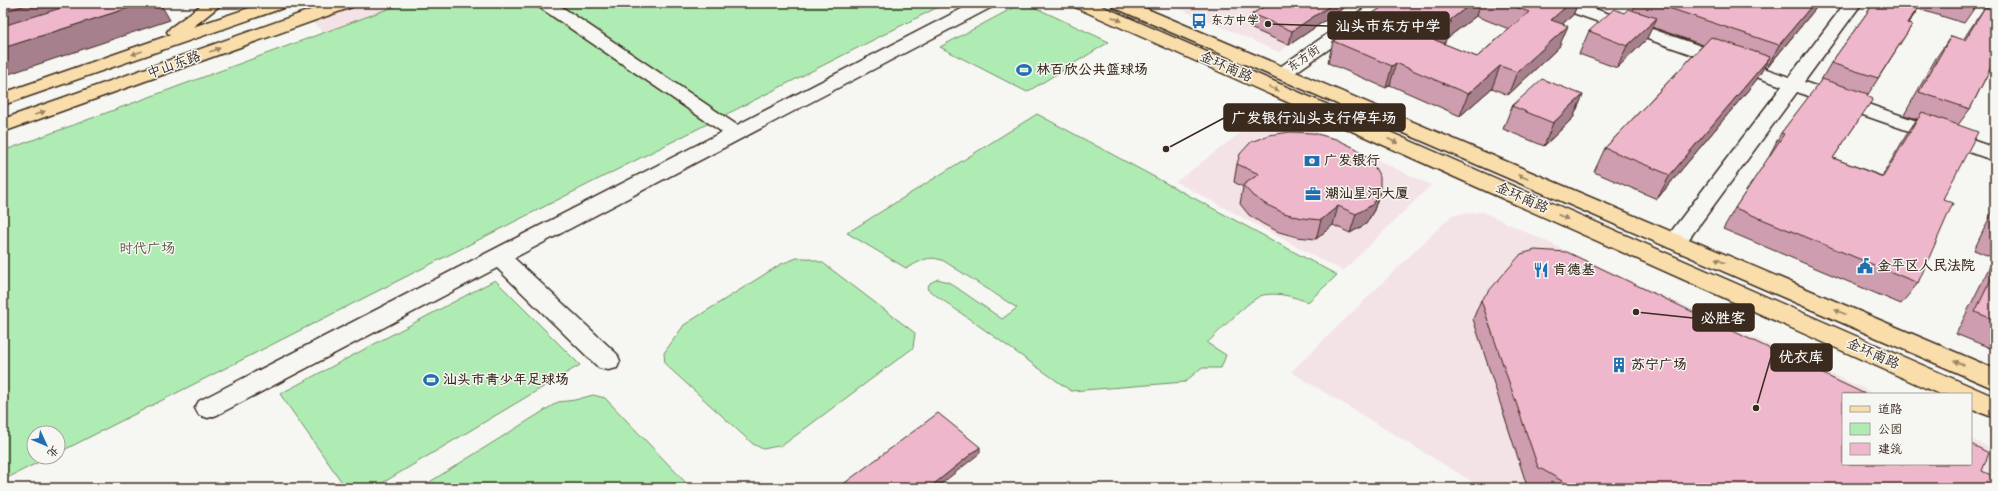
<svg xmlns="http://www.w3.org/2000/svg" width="1998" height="491" font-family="Mynerve,'LXGW WenKai TC',sans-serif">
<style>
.built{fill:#f4e3e6}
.green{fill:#afecb3;stroke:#758b68}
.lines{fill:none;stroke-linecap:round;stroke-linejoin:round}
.minor-casing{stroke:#3b2a1e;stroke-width:3}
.major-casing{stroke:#3b2a1e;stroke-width:3}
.minor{fill:#f6f6f2;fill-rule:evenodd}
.major{fill:#f9deab;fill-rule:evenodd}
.wall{fill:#ce9daf;stroke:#3b2a1e;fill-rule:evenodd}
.shaded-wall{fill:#a7808e;stroke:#3b2a1e}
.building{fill:#efb7cb;stroke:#3b2a1e}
.oneway{fill:#9a8464}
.labels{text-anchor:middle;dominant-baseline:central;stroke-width:3;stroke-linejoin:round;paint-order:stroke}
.far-poi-label{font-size:12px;font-weight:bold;fill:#3b2a1e;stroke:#f6f6f2;text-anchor:start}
.far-street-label{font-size:12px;fill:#3b2a1e;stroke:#f6f6f2}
.street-label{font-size:14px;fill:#3b2a1e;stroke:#f6f6f2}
.poi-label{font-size:14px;font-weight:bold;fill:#3b2a1e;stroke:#f6f6f2;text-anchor:start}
.park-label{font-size:14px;fill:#585a43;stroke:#f6f6f2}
.leader{fill:none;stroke:#3b2a1e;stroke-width:1.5}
.callout-dot{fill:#3b2a1e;stroke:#f6f6f2;stroke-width:1.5}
.callout{fill:#3b2a1e;stroke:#3b2a1e;stroke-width:1.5}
.callout-label{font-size:15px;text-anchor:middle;font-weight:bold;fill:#fff}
</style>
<rect width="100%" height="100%" fill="#f6f6f2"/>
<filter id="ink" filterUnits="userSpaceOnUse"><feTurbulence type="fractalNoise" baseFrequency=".025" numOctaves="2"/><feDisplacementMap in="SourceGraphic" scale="8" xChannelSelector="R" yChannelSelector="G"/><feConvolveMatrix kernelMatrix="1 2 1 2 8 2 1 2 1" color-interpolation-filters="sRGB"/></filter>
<g filter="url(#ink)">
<!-- built -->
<path class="built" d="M323,3h140l-120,46 -44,-38z
M1167,3h184l-72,49z
M1578,3h39l-10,10z
M1270,110l161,75 -88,86 -167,-89z
M1483,212l392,182h-32v70h128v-25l24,11v38h-512l-192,-116 161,-157z"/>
<!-- green -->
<path class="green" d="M404,3h542l-888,450v-20h-24v24h15l-46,23v-329z
M1022,3h3l84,39 -82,50 -87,-45z
M1037,114l300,161 -29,27c-14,-5 -29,-10 -45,-7 -13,3 -45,38 -56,48l19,12 -5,13h-20l-16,14 -114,9 -144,-102 3,-6 8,-4 12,4 52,36 15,-11 -73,-47c-17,-7 -23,1 -38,7l-59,-35z
M797,258h10l16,5 92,70 -2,15 -130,97 -20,4 -10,-5 -88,-80 -1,-11 20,-28 97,-61z
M495,280l85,85 -206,123h-28l-66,-94z
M593,395l12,3 86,90h-271l138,-86 17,-2z"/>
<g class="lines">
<defs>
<path id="minor" d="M537,3h19l181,122 236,-122h21l-2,4 -478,251 103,96 3,7 -3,7 -9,2 -9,-2 -102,-100 -280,147 -9,3 -9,-3 -4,-7 4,-7 523,-269 -183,-125z
M1372,3h19l-2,4 -100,70 -6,1 -6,-1 -3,-4 3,-4z
M1554,3h24l211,74 56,-74h17l-58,79 191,66v13l-198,-69 -114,155 -8,2 -8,-2 -3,-5 3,-5 115,-151 -226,-79z"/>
<path id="major" d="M204,3h19l-30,24 71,-24h24l-2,4 -283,98v-12l167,-58 -3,-3 3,-4z
M330,3h24l-2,4 -349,125v-13z
M1073,3h22l900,394v21l-24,-9v-15h-32l-864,-387z
M1111,3h22l862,366v20l-882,-382z"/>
</defs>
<!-- minor casing -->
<use href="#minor" class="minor-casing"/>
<!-- major casing -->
<use href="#major" class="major-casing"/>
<!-- minor -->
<use href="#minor" class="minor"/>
<!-- major -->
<use href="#major" class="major"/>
</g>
<!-- wall -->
<path class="wall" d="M1270,3h81l-62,42 -39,-17 2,-14z
M1388,3h190l-5,12 -11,9 -3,23 -51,48 -16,-7 -32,28 -70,-31 -4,3 -58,-25 5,-22zM1476,16l33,13 -32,28 -33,-13 2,-5z
M1584,3h16l-4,3z
M1636,3h184l-53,65 -3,-1 -7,12 -3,4 -97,116 -63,-27 11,-24 98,-103 -51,-18 -6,13 -29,28 -38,-14 10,-23 35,-18 9,-3z
M1874,3h104l-14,20 -46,-14 -10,15 4,1 -45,71 -7,22 -27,40 49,18 26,-44 9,-13 -13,-4 32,-57 15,-22 12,4 7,-11 15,-22 10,3v58l-4,-1 -21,42 -12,16 -15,74 -25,84 -17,21 -178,-75 12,-21 36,-54h-1l11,-21 37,-48 13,-22z
M1583,95l-10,23 -29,28 -41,-17 9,-23z
M1237,164l143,27 -6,19 -8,14 -16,9 -17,-8 -17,14 -19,-2 -18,-5 -16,-8 -14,-9 -9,-11 3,-17 -9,-5z
M1995,206v144l-39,-16 38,-76 -20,-8z
M1481,300l501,171 13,17h-464l-4,-2 -54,-167z"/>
<!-- shaded-wall -->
<path class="shaded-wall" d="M31,3h83l-111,35v-26z
M144,3h16l10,17 -167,56v-28z
M1334,3h17l-62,42 3,-14z
M1472,3h8l-4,13 -30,23 -1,4 -22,17 7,-22 19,-17z
M1570,3h8l-5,12 -31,26 9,-21z
M1814,3h6l-53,65 12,-23z
M1921,3h1l-29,43 14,-22z
M1657,18l-11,22 -29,28 10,-22z
M1568,26l-9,21 -51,48 9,-23z
M1770,57l-13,22 -3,4 -97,116 13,-24z
M1396,63l-6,22 -4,3 6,-22z
M1500,66l-8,22 -32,28 8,-22z
M1583,95l-10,23 -29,28 9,-23z
M1380,191l-6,19 -8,14 -16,9 6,-19z
M1338,206l-5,19 -17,14 5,-19z
M980,447v6l-44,35h-7z"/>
<!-- building -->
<path class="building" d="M3,3h28l-28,9z
M77,3h67l-141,45v-22z
M1270,3h64l-42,28 -40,-17z
M1388,3h84l-23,18 3,1 -22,16 47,19 52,-45 -24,-9h65l-19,17 17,6 -51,46 -17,-6 -32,28 -72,-31 -4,3 -59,-25z
M1654,3h160l-35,42z
M1874,3h47l-14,21 5,1 -34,53 -47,-15z
M1985,7l10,3v49l-25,50 -51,-17 32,-56 14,4z
M1614,9l10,4 4,-4 29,9 -30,28 -38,-15z
M1711,37l59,20 -100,118 -65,-27z
M1542,79l41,16 -30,28 -41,-17z
M1822,79l46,15 -1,2 6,3 -40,59 50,19 39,-65 56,20 -35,67 10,4 -35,80 -183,-75 49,-74 -3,-1z
M1290,132l23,1 23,6 21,10 15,13 8,15v14l-8,14 -16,9 -18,-8 -17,14 -19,-2 -18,-5 -17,-8 -14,-9 -10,-11 16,-11 -22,-10 3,-10 11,-12 18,-7z
M1995,221v9l-3,-2z
M1535,250l32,2 298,142h-22v70h128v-20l18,9 -7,18 13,6v11h-421l-36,-21 -57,-167 40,-46z
M1995,271v49l-20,-8z
M938,413l42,34 -51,41h-91z"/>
<!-- one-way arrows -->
<defs><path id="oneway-solid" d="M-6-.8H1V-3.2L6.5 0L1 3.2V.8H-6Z"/></defs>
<g class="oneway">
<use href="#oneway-solid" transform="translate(1117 19) rotate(24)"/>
<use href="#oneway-solid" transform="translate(215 50) rotate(-20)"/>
<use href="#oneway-solid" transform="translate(137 53) rotate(161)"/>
<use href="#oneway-solid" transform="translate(1274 89) rotate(24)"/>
<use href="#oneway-solid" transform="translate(40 113) rotate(-20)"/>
<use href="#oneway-solid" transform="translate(1393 141) rotate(24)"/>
<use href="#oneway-solid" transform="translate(1523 177) rotate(-157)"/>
<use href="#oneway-solid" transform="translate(1563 217) rotate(24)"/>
<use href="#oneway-solid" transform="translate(1720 261) rotate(-157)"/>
<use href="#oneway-solid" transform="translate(1840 312) rotate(-157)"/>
<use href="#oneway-solid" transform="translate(1959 363) rotate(-157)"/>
</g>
</g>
<!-- icons -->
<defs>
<symbol id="bus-bare" viewBox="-9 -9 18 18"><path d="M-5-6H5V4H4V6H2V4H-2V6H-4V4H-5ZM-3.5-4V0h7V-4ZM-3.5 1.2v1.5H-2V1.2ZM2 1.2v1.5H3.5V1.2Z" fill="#1f6fb2" stroke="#f6f6f2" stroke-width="2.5" paint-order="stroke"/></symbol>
<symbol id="stadium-bare" viewBox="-9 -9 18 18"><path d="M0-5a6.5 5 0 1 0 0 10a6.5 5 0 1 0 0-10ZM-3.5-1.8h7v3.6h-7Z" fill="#1f6fb2" stroke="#f6f6f2" stroke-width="2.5" paint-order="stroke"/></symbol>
<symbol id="bank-bare" viewBox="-9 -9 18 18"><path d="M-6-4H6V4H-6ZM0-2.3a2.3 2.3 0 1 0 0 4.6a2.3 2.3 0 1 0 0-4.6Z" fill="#1f6fb2" stroke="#f6f6f2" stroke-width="2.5" paint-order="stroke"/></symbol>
<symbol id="office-bare" viewBox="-9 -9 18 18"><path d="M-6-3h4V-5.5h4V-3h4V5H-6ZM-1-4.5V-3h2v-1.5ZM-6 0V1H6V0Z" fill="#1f6fb2" stroke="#f6f6f2" stroke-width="2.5" paint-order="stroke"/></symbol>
<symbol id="civic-bare" viewBox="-9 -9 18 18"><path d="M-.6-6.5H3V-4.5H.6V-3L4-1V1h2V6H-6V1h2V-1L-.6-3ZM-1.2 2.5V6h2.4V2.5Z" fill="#1f6fb2" stroke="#f6f6f2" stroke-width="2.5" paint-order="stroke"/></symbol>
<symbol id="restaurant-bare" viewBox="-9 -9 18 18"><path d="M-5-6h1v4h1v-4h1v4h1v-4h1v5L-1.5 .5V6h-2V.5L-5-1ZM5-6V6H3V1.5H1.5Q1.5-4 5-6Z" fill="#1f6fb2" stroke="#f6f6f2" stroke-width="2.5" paint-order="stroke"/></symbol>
<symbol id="building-bare" viewBox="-9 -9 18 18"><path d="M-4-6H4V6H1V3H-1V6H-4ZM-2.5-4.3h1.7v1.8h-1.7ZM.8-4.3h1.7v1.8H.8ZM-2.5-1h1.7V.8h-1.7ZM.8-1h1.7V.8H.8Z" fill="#1f6fb2" stroke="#f6f6f2" stroke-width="2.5" paint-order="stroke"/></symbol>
</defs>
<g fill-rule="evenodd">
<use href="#bus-bare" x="1188" y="10" width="22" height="22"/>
<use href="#stadium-bare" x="1013" y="59" width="22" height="22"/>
<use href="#bank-bare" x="1301" y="150" width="22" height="22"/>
<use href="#office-bare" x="1302" y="183" width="22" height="22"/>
<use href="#civic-bare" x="1854" y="255" width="22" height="22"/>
<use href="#restaurant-bare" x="1530" y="259" width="22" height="22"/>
<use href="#building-bare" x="1608" y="354" width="22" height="22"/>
<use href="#stadium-bare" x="420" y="369" width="22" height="22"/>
</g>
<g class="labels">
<!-- far-poi labels -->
<g class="far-poi-label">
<text x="1211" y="21">东方中学</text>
</g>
<!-- far-street labels -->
<g class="far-street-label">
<text transform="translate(1304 59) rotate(-35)">东方街</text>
</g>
<!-- street labels -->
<g class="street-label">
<text transform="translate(174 65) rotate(-20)">中山东路</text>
<text transform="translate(1226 67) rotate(24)">金环南路</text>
<text transform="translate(1522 198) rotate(24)">金环南路</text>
<text transform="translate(1873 354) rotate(24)">金环南路</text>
</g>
<!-- poi labels -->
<g class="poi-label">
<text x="1036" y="70">林百欣公共篮球场</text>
<text x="1324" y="161">广发银行</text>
<text x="1325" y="194">潮汕星河大厦</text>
<text x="1877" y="266">金平区人民法院</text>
<text x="1553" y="270">肯德基</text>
<text x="1631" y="365">苏宁广场</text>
<text x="443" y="380">汕头市青少年足球场</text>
</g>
<!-- park labels -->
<g class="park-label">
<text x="147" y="249">时代广场</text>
</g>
</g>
<!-- callouts -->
<path class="leader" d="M1268 24L1328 26M1166 149L1224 118M1636 312L1693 318M1756 408L1771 357"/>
<g class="callout-dot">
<circle cx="1268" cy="24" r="4"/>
<circle cx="1166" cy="149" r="4"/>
<circle cx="1636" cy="312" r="4"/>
<circle cx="1756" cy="408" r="4"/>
</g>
<g class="callout">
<rect x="1328" y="12" width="121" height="27" rx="4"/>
<rect x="1224" y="104" width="181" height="27" rx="4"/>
<rect x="1693" y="304" width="61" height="27" rx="4"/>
<rect x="1771" y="344" width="61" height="27" rx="4"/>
</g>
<g class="callout-label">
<text x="1388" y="31">汕头市东方中学</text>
<text x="1314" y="123">广发银行汕头支行停车场</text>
<text x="1723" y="323">必胜客</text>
<text x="1801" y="362">优衣库</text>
</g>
<!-- margin -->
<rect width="1998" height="491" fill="none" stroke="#f6f6f2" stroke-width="16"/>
<rect x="8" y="8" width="1982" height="475" fill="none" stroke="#3b2a1e" stroke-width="1.5" filter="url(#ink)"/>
<!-- legend -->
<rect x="1842" y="393" width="130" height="72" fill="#f6f6f2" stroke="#aba49d"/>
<rect x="1850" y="406" width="20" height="6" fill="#f9deab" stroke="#aba49d"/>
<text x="1878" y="413" font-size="12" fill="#3b2a1e">道路</text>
<rect x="1850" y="423" width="20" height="12" fill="#afecb3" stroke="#aba49d"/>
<text x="1878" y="433" font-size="12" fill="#3b2a1e">公园</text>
<rect x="1850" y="443" width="20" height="12" fill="#efb7cb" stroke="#aba49d"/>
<text x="1878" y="453" font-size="12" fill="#3b2a1e">建筑</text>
<!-- north arrow -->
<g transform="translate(46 445) rotate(134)"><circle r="19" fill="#f6f6f2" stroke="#aba49d"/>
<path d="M0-3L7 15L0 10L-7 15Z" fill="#1f6fb2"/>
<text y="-6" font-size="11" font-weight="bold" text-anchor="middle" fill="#3b2a1e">北</text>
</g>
</svg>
